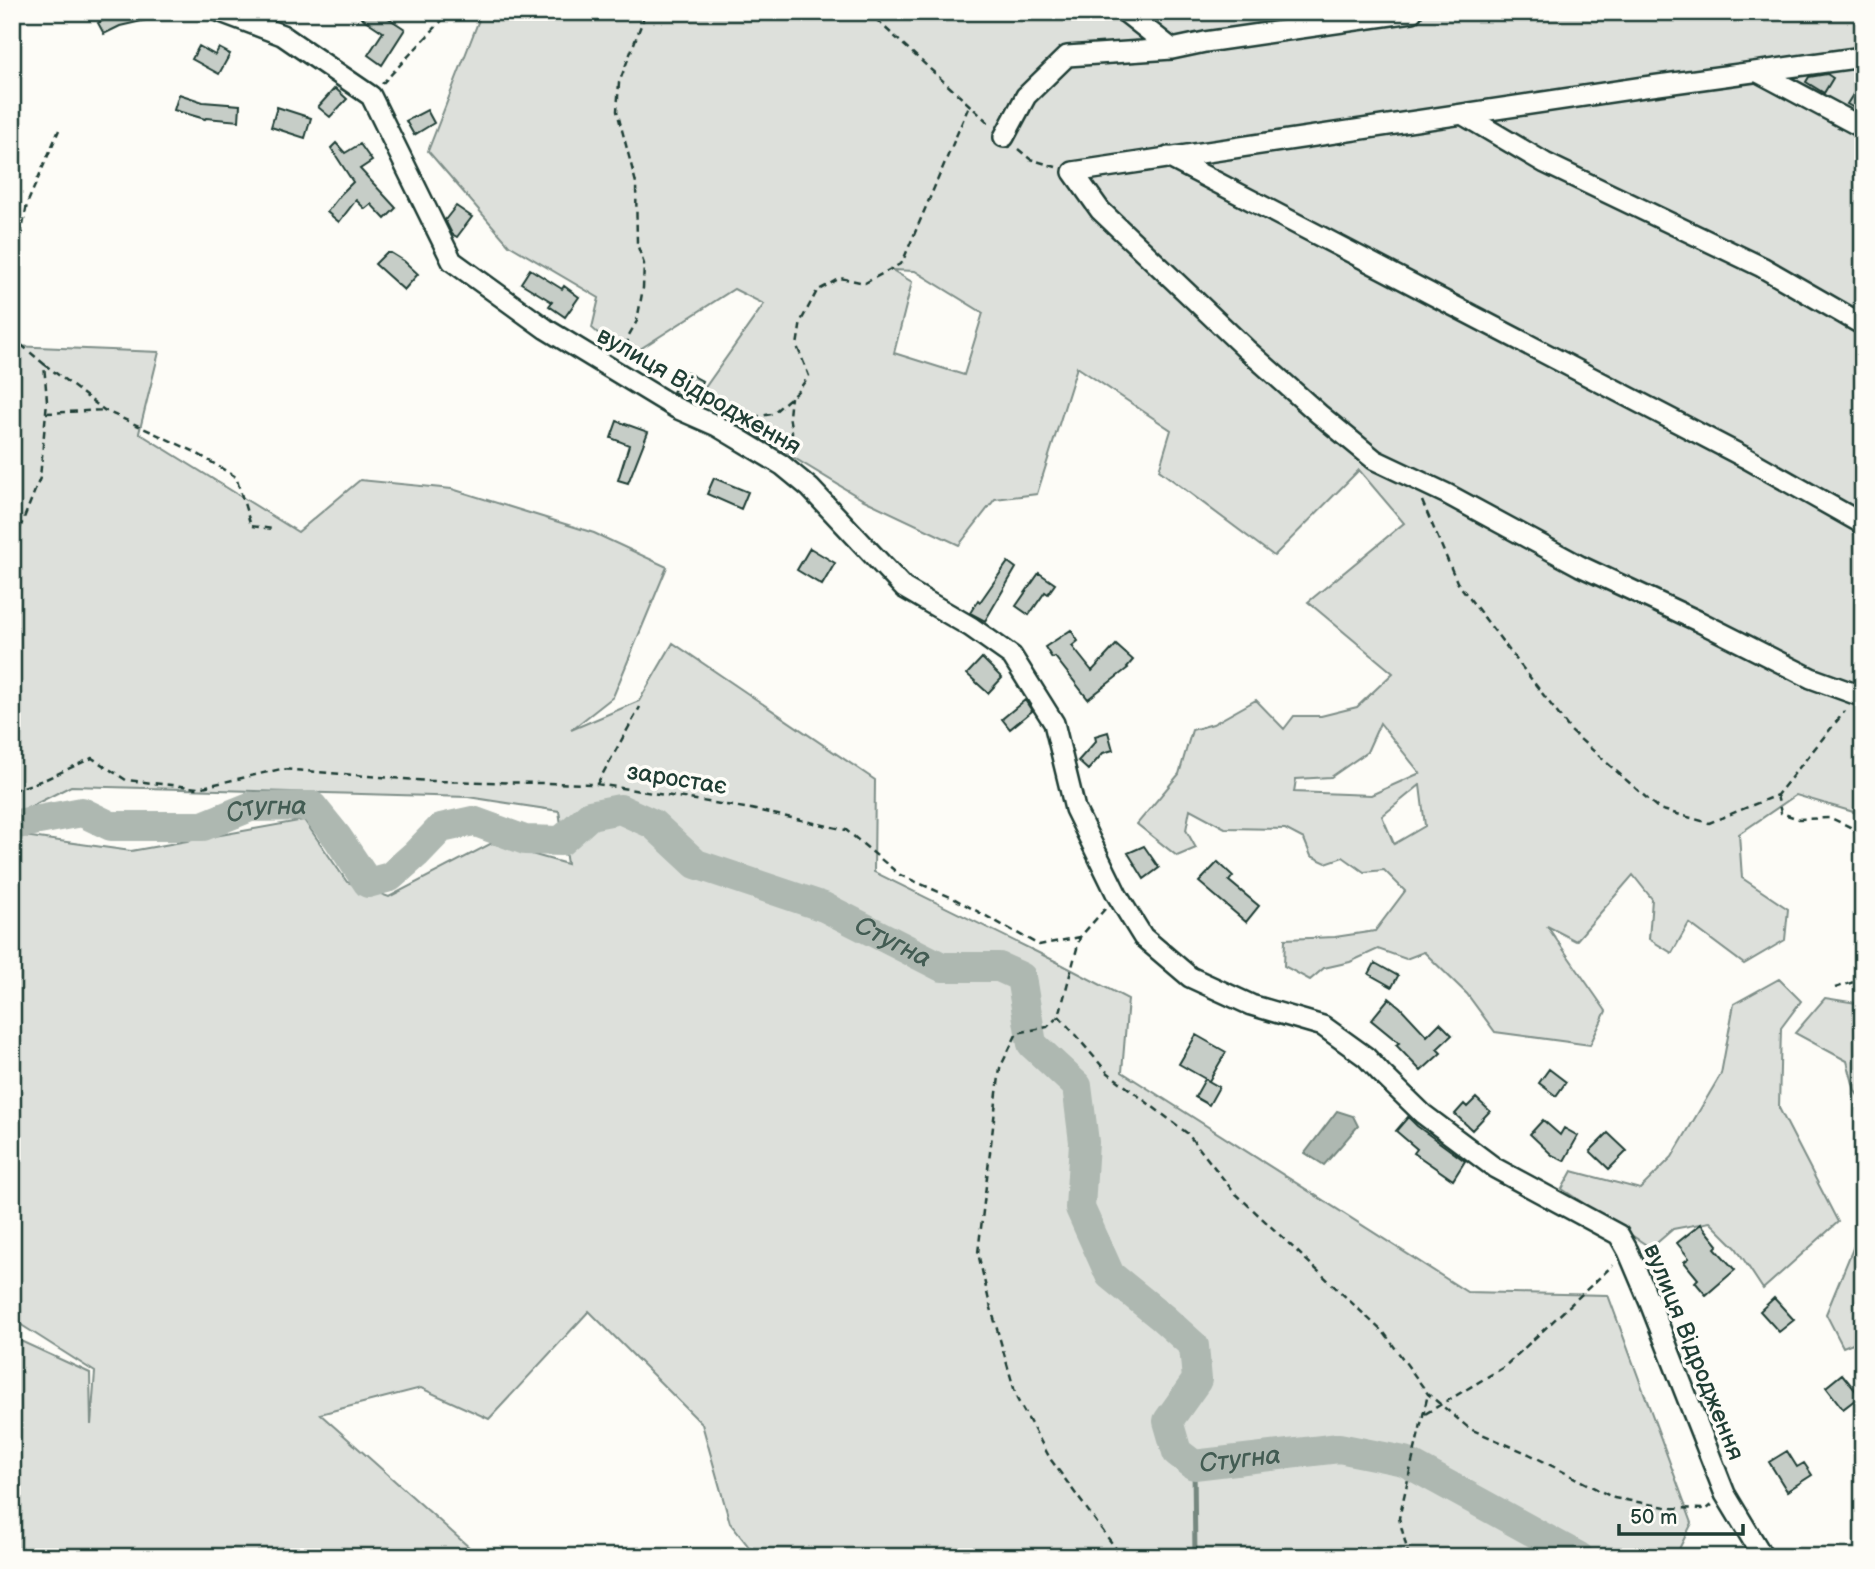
<svg xmlns="http://www.w3.org/2000/svg" width="1875" height="1569" font-family="'Balsamiq Sans',sans-serif">
<style>
.green{fill:#dde0db;stroke:#7e8e88;stroke-width:2;fill-rule:evenodd}
.water{fill:#aeb8b1;stroke:#75877f;stroke-width:2}
.lines{fill:none;stroke-linecap:round;stroke-linejoin:round}
.stream{stroke:#75877f;stroke-width:5}
.river{stroke:#aeb8b1;stroke-width:30}
.building{fill:#c6cdc7;stroke:#1f3d34;stroke-width:2}
.street-casing{stroke:#1f3d34;stroke-width:24}
.path{stroke:#1f3d34;stroke-width:2.5;stroke-dasharray:7 5;stroke-linecap:butt}
.street{stroke:#fdfcf7;stroke-width:19}
.labels{text-anchor:middle;dominant-baseline:central;stroke-width:7;stroke-linejoin:round;paint-order:stroke}
.street-label{font-size:24px;fill:#1f3d34;stroke:#fdfcf7}
.water-label{font-size:26px;font-style:italic;fill:#435c53;stroke:#fdfcf7}
</style>
<rect width="100%" height="100%" fill="#fdfcf7"/>
<filter id="ink" filterUnits="userSpaceOnUse"><feTurbulence type="fractalNoise" baseFrequency=".0143" numOctaves="2"/><feDisplacementMap in="SourceGraphic" scale="14" xChannelSelector="R" yChannelSelector="G"/><feConvolveMatrix kernelMatrix="1 2 1 2 8 2 1 2 1" color-interpolation-filters="sRGB"/></filter>
<g filter="url(#ink)">
<!-- green -->
<path class="green" d="M482,12h1381v795l-6,6 -61,-18 -57,39 3,44 46,31 -3,31 -41,24 -55,-41 -17,30 -23,-14 3,-40 -19,-24 -57,66 -29,-15 59,85 -16,34 -95,-13 -28,-38 -43,-42 -18,7 -28,-10 -28,13 -26,6 -14,12 -26,-14 1,-27 50,-2 40,-6 30,-40 -21,-21 -20,2 -21,-15 -17,6 -15,-7 -7,-17 -19,-10 -60,-1 -35,-19 -4,21 10,18 -19,8 -40,-32 42,-50 13,-44 21,-6 43,-24 28,29 10,-13h27l36,-9 36,-34 -85,-71 96,-79 -45,-53 -85,86 -115,-86 12,-40 -94,-63 -40,127 -42,5 -36,46 -97,-46 -165,-100 67,-95 -30,-15 -108,69 -34,-30 7,-30 -90,-53 -81,-94zM892,270l23,1 68,42 -19,62 -70,-22 18,-71zM1380,723l40,50 -49,22 -77,-3 2,-13 35,-2 36,-25zM1420,785l5,41 -31,18 -12,-28z
M12,346l147,6 -20,81 159,99 62,-52 92,9 142,44 73,34 -54,130 -42,33 68,-29 34,-58 202,137 -1,92 181,89 73,38 -6,73 345,220 141,3 84,228 -17,34h-918l-27,-34 -28,-99 -113,-113 -100,108 -68,-31 -101,26 160,143h-468v-220l78,36 1,52 4,-53 -83,-53v-474l5,-10 114,16 173,-31 43,62 42,15 103,-54 75,21 -8,-53 -91,-14 -397,-11 -59,30z
M1779,979l22,22 -20,27 -2,80 59,114 -75,67 -27,-41 -26,-26 -37,7 -22,19 -89,-59 10,-18 68,18 32,-32 49,-83 13,-70z
M1825,998l38,6v98l-8,-11 -8,-30 -52,-28z
M1863,1224v115l-20,8 -17,-33z"/>
<!-- water -->
<path class="water" d="M1337,1111l16,5 5,10 -34,39 -19,-12z"/>
<g class="lines">
<!-- stream -->
<path class="stream" d="M1194,1465l1,92"/>
<!-- river -->
<path class="river" id="s1" d="M12,825l70,-13 29,14h92l47,-19 62,-1 25,31 31,46 22,-6 26,-23 25,-26 32,-7 52,19 36,1 29,-26 30,-6 33,15 43,40 128,43 118,60h57l22,10 11,67 45,42 7,56 -4,66 30,67 53,43 31,28 3,34 -29,41 9,31 17,13 145,-17 65,13 175,96"/>
</g>
<!-- building -->
<path class="building" d="M118,12h36l1,6 -35,8 -16,8 -6,-11z
M353,12h26l26,17 -23,36 -14,-10 15,-23z
M199,46l16,9 4,-7 11,6 -11,20 -27,-15z
M1827,74l6,4 -9,15 -18,-11 3,-5z
M1863,79v34l-16,-9z
M335,88l12,11 -17,18 -12,-10z
M179,94l24,8 37,3 -1,16 -33,-3 -1,1 -31,-9z
M277,107l34,11 -6,20 -34,-11z
M427,110l7,13 -20,12 -8,-14z
M336,143l9,10 15,-9 12,17 -12,8 36,39 -11,11 -14,-15 -6,5 -9,-9 -17,22 -12,-10 14,-18 12,-12 -22,-34z
M456,206l16,11 -15,20 -5,-3 -7,-14z
M386,253h5l13,8 14,13 -14,16 -29,-26z
M530,269l32,20 2,-3 15,11 -14,20 -16,-11 3,-4 -31,-19z
M684,371l18,10 -4,8 3,17 -28,-14z
M617,421l31,11 -20,51 -10,-3 11,-35 -18,-7z
M714,478l34,14 -7,17 -34,-15z
M810,548l25,15 -13,22 -25,-15z
M1008,562l8,6 -31,53 -15,-8 8,-13 2,2z
M1039,573l16,11 -7,10 -3,-2 -16,23 -13,-9z
M1071,630l7,11 -6,5 20,25 24,-26 17,15 -6,7 1,1 -40,31 -33,-42 -3,1 -7,-11z
M982,658l20,20 -14,15 -21,-19z
M1025,700l7,11 -22,18 -8,-10z
M1108,732l5,18 -10,3 -15,17 -10,-9 18,-20 -1,-5z
M1144,846l15,22 -15,11 -16,-26z
M1218,862l15,14 -4,5 30,25 -13,16 -47,-40z
M1375,963l23,13 -6,11 -23,-13z
M1389,998l11,9 27,29 13,-13 12,12 -15,14 4,4 -20,18 -25,-26 3,-2 -28,-23z
M1196,1035l30,17 -17,29 -30,-17z
M1549,1069l17,13 -10,14 -17,-13z
M1205,1079l14,8 -10,18 -14,-8z
M1476,1098l14,13 -18,19 -17,-16 9,-10 3,3z
M1408,1117l9,9 48,35 -12,19 -39,-27 3,-4 -21,-18z
M1543,1120l17,15 4,-7 14,8 -14,25 -12,-6 -22,-21z
M1608,1133l19,18 -18,18 -19,-18z
M1701,1224l17,21 -3,3 20,22 -29,25 -11,-13 3,-3 -14,-17 5,-4 -12,-15z
M1774,1298l20,22 -15,12 -19,-21z
M1842,1374l18,22 -17,13 -17,-22z
M1787,1451l10,16 7,-4 8,12 -25,16 -18,-29z"/>
<g class="lines">
<defs>
<path id="street" d="M221,12l61,23 89,61 81,165 94,68 130,79 41,18 65,39 28,23 94,100 67,39 41,29 42,67 21,86 42,86 26,42 47,40 61,28 72,21 43,31 15,16 42,41 72,54 124,67 9,16 22,52 75,191 38,63
M1125,12l47,37
M1863,57l-219,30 -571,85 27,38 146,139 73,65 56,46 72,34 133,72 118,55 113,57 47,17 5,-5
M1758,72l105,56
M1462,114l83,49 217,104 101,58
M1004,137l22,-41 41,-40 105,-7 33,-7 207,-30
M1168,157l578,301 117,66"/>
</defs>
<!-- street casing -->
<use href="#street" class="street-casing"/>
<!-- path -->
<path class="path" d="M868,12l122,112
M382,84l68,-72
M1018,149l12,10 26,8
M12,284l15,-80 32,-74
M12,337l32,27 3,37 -7,77 -22,55 -6,8
M629,358l-3,-9 3,-14 8,-14 6,-33 1,-24 -7,-20 -1,-61 -19,-72 2,-28 24,-63 -1,-8
M44,364l60,46 89,41 43,26 15,49 22,3
M46,413l58,-3
M741,419l31,-5 25,-22 12,-16 -12,-30 4,-25 16,-30 23,-13 25,5 37,-20 67,-157
M790,449l2,-17 -3,-16 2,-19
M1422,501l35,81 114,149 88,78 50,14 68,-28 68,-84
M597,784l43,-77
M12,791l34,-12 46,-21 34,22 72,8 83,-19 148,12 168,3 154,25 95,21 54,45 53,23 86,47 41,-8
M1777,795l4,18 18,6 32,-1 19,9 13,11
M1105,909l-25,28 -21,79 -12,11 -30,6 -17,35 -22,185 11,48 28,98 34,61 71,97
M1835,988l28,-9
M1059,1016l48,56 80,61 46,58 152,143 43,60 42,35 59,25 85,44 58,10 35,1 5,-4
M1425,1414l79,-47 109,-102
M1409,1557l-10,-39 29,-124"/>
<!-- street -->
<use href="#street" class="street"/>
</g>
</g>
<g class="labels">
<!-- street labels -->
<g class="street-label">
<text transform="translate(699 391) rotate(30)">вулиця Відродження</text>
<text transform="translate(677 779) rotate(9)">заростає</text>
<text transform="translate(1694 1352) rotate(68)">вулиця Відродження</text>
</g>
<!-- water labels -->
<g class="water-label">
<text stroke="none"><textPath href="#s1" startOffset="262">Стугна</textPath></text>
<text stroke="none"><textPath href="#s1" startOffset="998">Стугна</textPath></text>
<text stroke="none"><textPath href="#s1" startOffset="1754">Стугна</textPath></text>
</g>
</g>
<!-- margin -->
<rect width="1875" height="1569" fill="none" stroke="#fdfcf7" stroke-width="42"/>
<rect x="21" y="21" width="1833" height="1527" fill="none" stroke="#1f3d34" stroke-width="2.5" filter="url(#ink)"/>
<!-- scale -->
<path d="M1619 1524v10h124v-10" fill="none" stroke="#1f3d34" stroke-width="3.5"/>
<text x="1630" y="1524" font-size="21" fill="#1f3d34" stroke="#fdfcf7" stroke-width="5" paint-order="stroke">50 m</text>
</svg>
